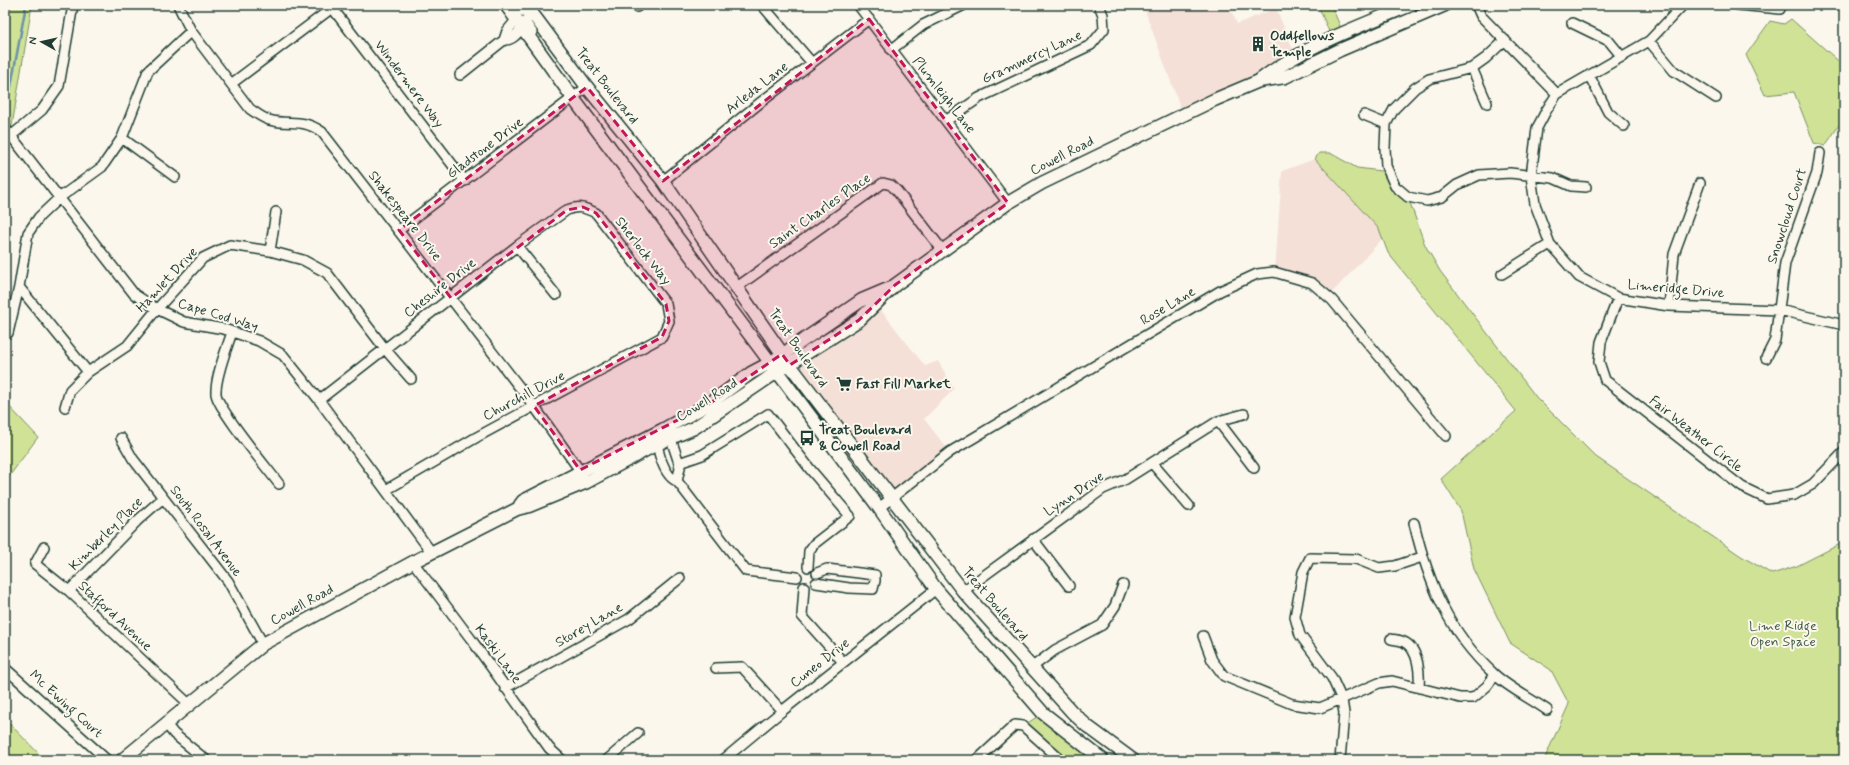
<svg xmlns="http://www.w3.org/2000/svg" width="1849" height="765" font-family="Mynerve,sans-serif">
<style>
.built{fill:#f4e0d7}
.green{fill:#d0e296;stroke:#789065}
.lines{fill:none;stroke-linecap:round;stroke-linejoin:round}
.stream{stroke:#6b93aa;stroke-width:2.5}
.street-casing{stroke:#1f3d34;stroke-width:12}
.secondary-casing{stroke:#1f3d34;stroke-width:15}
.street{stroke:#fbf7ec;stroke-width:9}
.secondary{stroke:#fbf7ec;stroke-width:12}
.marked{fill:#c2185b;fill-opacity:0.2;stroke:#c2185b;stroke-width:3;stroke-dasharray:8 5;stroke-linejoin:round}
.labels{text-anchor:middle;dominant-baseline:central;stroke-width:4;stroke-linejoin:round;paint-order:stroke}
.poi-label{font-size:14px;font-weight:bold;fill:#1f3d34;stroke:#fbf7ec;text-anchor:start}
.street-label{font-size:14px;fill:#1f3d34;stroke:#fbf7ec}
.park-label{font-size:14px;fill:#425e48;stroke:#fbf7ec}
</style>
<rect width="100%" height="100%" fill="#fbf7ec"/>
<filter id="ink" filterUnits="userSpaceOnUse"><feTurbulence type="fractalNoise" baseFrequency=".025" numOctaves="2"/><feDisplacementMap in="SourceGraphic" scale="8" xChannelSelector="R" yChannelSelector="G"/><feConvolveMatrix kernelMatrix="1 2 1 2 8 2 1 2 1" color-interpolation-filters="sRGB"/></filter>
<g filter="url(#ink)">
<!-- built -->
<path class="built" d="M1143,5h86l8,19 39,-16 20,49 -113,58z
M1315,159l64,70 4,9 -55,59 -16,-14 -37,-11 7,-101z
M876,304l49,62 13,-5 16,28 -30,30 26,33 -59,46 -101,-133z"/>
<!-- green -->
<path class="green" d="M11,5h21l-27,163v-136z
M1318,5h13l12,28 -11,6z
M1791,19l53,47v52l-19,28 -11,-3 -20,-51 -29,3 -19,-40 24,-34 14,3z
M1319,153h11l27,15 32,4 19,25 17,48 15,26 96,126 60,60 145,99 31,18 25,-8 47,-24v218h-300l25,-56 -18,-34 -41,-27 -36,-74 -13,-58 -20,-32 75,-68 -128,-158 -9,-24 -64,-70z
M5,402l33,35 -33,45z
M1043,713l60,47h-42l-38,-34z
M5,719l40,41h-40z"/>
<g class="lines">
<!-- stream -->
<path class="stream" d="M5,118l21,-113"/>
<defs>
<path id="street" d="M178,5l13,26 59,78c6,4 12,9 19,11 21,6 32,-3 53,12l212,274 49,69
M330,5l135,176
M511,5c8,9 16,7 24,0
M636,5l1,2
M762,5l50,58
M858,5l150,198
M1476,5l5,11 76,78
M1683,5l-34,36 -92,53 -11,17 -9,17 -6,48 4,28 15,40 29,33 39,21 51,8 110,4 65,15
M1738,5l42,4
M530,10l-4,13 6,9
M1572,23l37,18 13,16
M504,40l3,-9 10,-12
M1505,40l-19,18 -14,10 -43,11 -14,9 -21,21 -8,15 -1,24 1,18 9,20 13,11 19,4 15,-4 15,-12 22,-10 31,-2 43,5 18,8 15,1
M1649,41l25,30 42,27
M891,50l32,-25 41,-20
M1472,68l15,35
M460,75l44,-35c8,1 14,-7 19,-13
M1589,75l19,37 16,14
M231,84l105,-79
M1364,115l22,9
M947,120l32,-22 112,-53 13,-16 -1,-14 -4,-10
M5,128l129,166 23,15 27,13 40,7 35,12 24,14 36,45 113,153
M11,136l31,-26 17,-24 14,-81
M122,138l53,39
M663,181l98,-79 108,-83
M399,230l188,-143
M517,246l39,49
M270,251l6,-39
M1502,274l48,-30
M737,287l146,-104 8,2 6,6 46,60
M1618,298l-17,44 -2,20 6,18 137,107 25,12 27,-4 19,-11 31,-32
M1669,306l5,-52 26,-71
M232,332c-5,16 -17,45 -16,62 2,15 51,74 63,90
M8,333l11,-46
M1766,358l9,-18 10,-77 32,-90 3,-20
M88,372l-69,-85 9,-54 11,-16 20,-19 43,-31 20,-29 26,-67 43,-40
M319,400l198,-154 50,-36c12,-5 18,-2 29,3l70,91 3,17 -7,16 -185,100 -91,53
M65,407l5,-17 18,-18 39,-26 30,-37 46,-51 27,-13 40,6 33,9 24,13 58,76 26,30
M1218,421l36,47
M667,435l4,4 8,24
M121,438l12,21 95,122 35,63
M659,438c-4,11 6,39 18,43l69,90 51,6
M1152,463l37,43
M677,481l3,-13 -1,-5 23,-8 66,-41 42,55 40,47 -36,28 -5,7 -1,16
M879,508l71,-56 270,-161 37,-17 17,-2 38,11 20,17 114,136
M1414,523c14,59 34,109 80,151 15,14 36,24 53,36
M1033,539l36,47
M44,547l-9,17 34,27 120,113
M413,562l58,77 78,109 13,12
M816,583l33,5 24,1 2,-8v-6l-48,-6 -10,4
M804,587l-2,29 41,46
M69,591l68,-70 26,-23
M963,591l140,-102 23,-10 92,-58 26,-7
M1203,636l9,24 12,16 68,28 28,4 59,-25 13,-2 68,17h13l14,-12 8,-11
M1391,639c4,1 9,1 13,3 15,7 16,32 15,46
M5,668l102,92
M716,668l26,-1 40,44
M1031,668l24,-18 47,-25 13,-19 8,-21
M505,688l124,-69 51,-41
M166,724l8,10 32,26
M607,760l31,-27
M723,760l59,-49 154,-122
M977,760l38,-35 8,1 38,34
M1340,760l4,-47 -2,-13 -10,-22 -32,-43 -5,-18 8,-45 7,-14 46,1 23,9 16,-2 27,-9"/>
<path id="secondary" d="M506,5l67,93 306,410 57,81 107,124 60,47
M526,5l61,82 76,94 127,184 173,226 109,121 15,14 46,34
M1260,80c44,-34 100,-54 151,-75
M520,505l3,-4 139,-71 47,-26 42,-31 19,-10 92,-63 26,-11
M122,760l141,-116 150,-82 104,-53 12,-3 58,-24 70,-38 37,-16 83,-56 82,-52 36,-35 113,-82 34,-20 172,-83 45,-19 26,-4 55,-27 105,-45"/>
</defs>
<!-- street casing -->
<use href="#street" class="street-casing"/>
<!-- secondary casing -->
<use href="#secondary" class="secondary-casing"/>
<!-- street -->
<use href="#street" class="street"/>
<!-- secondary -->
<use href="#secondary" class="secondary"/>
</g>
</g>
<!-- marked area -->
<path class="marked" d="M869,19l139,184 -113,82 -36,35 -69,45 -8,-11 -73,50 -129,66 -46,-64 128,-69 7,-16 -3,-17 -70,-91 -13,-6 -16,3 -116,88 -52,-68 188,-143 76,94z"/>
<!-- icons -->
<defs>
<symbol id="building-bare" viewBox="-9 -9 18 18"><path d="M-4-6H4V6H1V3H-1V6H-4ZM-2.5-4.3h1.7v1.8h-1.7ZM.8-4.3h1.7v1.8H.8ZM-2.5-1h1.7V.8h-1.7ZM.8-1h1.7V.8H.8Z" fill="#1f3d34" stroke="#fbf7ec" stroke-width="2.5" paint-order="stroke"/></symbol>
<symbol id="supermarket-bare" viewBox="-9 -9 18 18"><path d="M-6-5.5h2.5l.6 2H6L4.5 2H-2.5L-4.4-4H-6ZM-1.5 3.2a1.3 1.3 0 1 0 .1 0ZM3 3.2a1.3 1.3 0 1 0 .1 0Z" fill="#1f3d34" stroke="#fbf7ec" stroke-width="2.5" paint-order="stroke"/></symbol>
<symbol id="bus-bare" viewBox="-9 -9 18 18"><path d="M-5-6H5V4H4V6H2V4H-2V6H-4V4H-5ZM-3.5-4V0h7V-4ZM-3.5 1.2v1.5H-2V1.2ZM2 1.2v1.5H3.5V1.2Z" fill="#1f3d34" stroke="#fbf7ec" stroke-width="2.5" paint-order="stroke"/></symbol>
</defs>
<g fill-rule="evenodd">
<use href="#building-bare" x="1247" y="33" width="22" height="22"/>
<use href="#supermarket-bare" x="833" y="373" width="22" height="22"/>
<use href="#bus-bare" x="796" y="427" width="22" height="22"/>
</g>
<g class="labels">
<!-- poi labels -->
<g class="poi-label">
<text x="1270" y="36">Oddfellows<tspan x="1270" dy="16">Temple</tspan></text>
<text x="856" y="384">Fast Fill Market</text>
<text x="819" y="430">Treat Boulevard<tspan x="819" dy="16">&amp; Cowell Road</tspan></text>
</g>
<!-- street labels -->
<g class="street-label">
<text transform="translate(1032 57) rotate(-25)">Grammercy Lane</text>
<text transform="translate(409 84) rotate(53)">Windermere Way</text>
<text transform="translate(607 86) rotate(52)">Treat Boulevard</text>
<text transform="translate(757 88) rotate(-38)">Arleda Lane</text>
<text transform="translate(944 95) rotate(52)">Plumleigh Lane</text>
<text transform="translate(485 148) rotate(-37)">Gladstone Drive</text>
<text transform="translate(1062 156) rotate(-27)">Cowell Road</text>
<text transform="translate(820 211) rotate(-35)">Saint Charles Place</text>
<text transform="translate(405 216) rotate(52)">Shakespeare Drive</text>
<text transform="translate(1787 216) rotate(-72)">Snowcloud Court</text>
<text transform="translate(643 251) rotate(52)">Sherlock Way</text>
<text transform="translate(167 280) rotate(-47)">Hamlet Drive</text>
<text transform="translate(440 288) rotate(-38)">Cheshire Drive</text>
<text transform="translate(1676 289) rotate(5)">Limeridge Drive</text>
<text transform="translate(1168 306) rotate(-31)">Rose Lane</text>
<text transform="translate(218 315) rotate(17)">Cape Cod Way</text>
<text transform="translate(798 348) rotate(55)">Treat Boulevard</text>
<text transform="translate(524 396) rotate(-28)">Churchill Drive</text>
<text transform="translate(707 400) rotate(-32)">Cowell Road</text>
<text transform="translate(1696 434) rotate(38)">Fair Weather Circle</text>
<text transform="translate(1074 494) rotate(-34)">Lynn Drive</text>
<text transform="translate(206 531) rotate(53)">South Rosal Avenue</text>
<text transform="translate(106 534) rotate(-45)">Kimberley Place</text>
<text transform="translate(995 604) rotate(49)">Treat Boulevard</text>
<text transform="translate(302 605) rotate(-29)">Cowell Road</text>
<text transform="translate(115 616) rotate(43)">Stafford Avenue</text>
<text transform="translate(589 625) rotate(-30)">Storey Lane</text>
<text transform="translate(498 654) rotate(54)">Kaski Lane</text>
<text transform="translate(820 663) rotate(-38)">Cuneo Drive</text>
<text transform="translate(66 704) rotate(42)">Mc Ewing Court</text>
</g>
<!-- park labels -->
<g class="park-label">
<text x="1783" y="626">Lime Ridge<tspan x="1783" dy="16">Open Space</tspan></text>
</g>
</g>
<!-- margin -->
<rect width="1849" height="765" fill="none" stroke="#fbf7ec" stroke-width="20"/>
<rect x="10" y="10" width="1829" height="745" fill="none" stroke="#1f3d34" stroke-width="1.5" filter="url(#ink)"/>
<!-- north arrow -->
<g transform="translate(42 42) rotate(278)" stroke="#fbf7ec" stroke-width="3" paint-order="stroke">
<path d="M0-3L7 15L0 10L-7 15Z" fill="#1f3d34"/>
<text y="-6" font-size="11" font-weight="bold" text-anchor="middle" fill="#1f3d34">N</text>
</g>
</svg>
